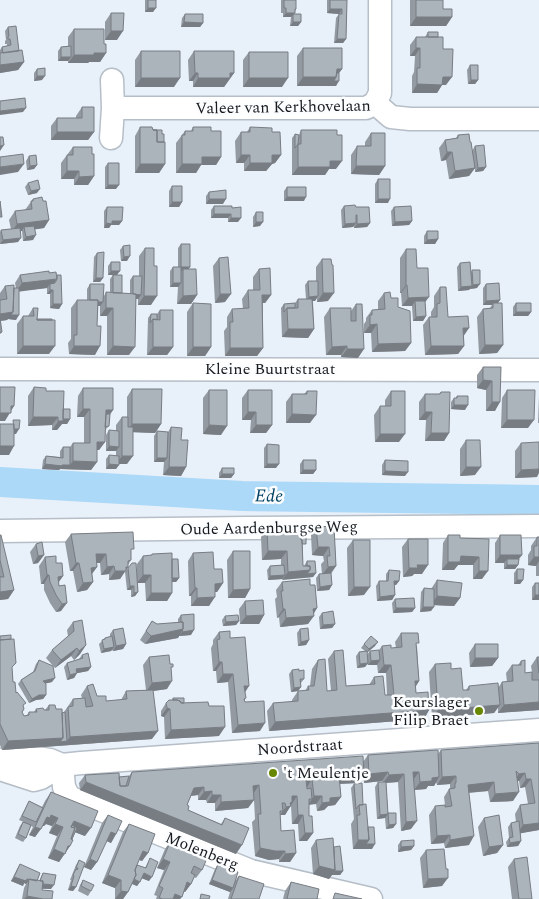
<svg xmlns="http://www.w3.org/2000/svg" width="539" height="899" font-family="Spectral,serif">
<style>
.lines{fill:none;stroke-linecap:round;stroke-linejoin:round}
.river{stroke:#acd9f8;stroke-width:30}
.minor-casing{stroke:#b6bec7;stroke-width:25}
.minor{stroke:#fff;stroke-width:22}
.wall{fill:#939aa1}
.shaded-wall{fill:#787d83}
.building{fill:#abb3bb;stroke:#787d83}
.poi-dot{fill:#678700;stroke:#fbfdff;stroke-width:2}
.labels{text-anchor:middle;dominant-baseline:central;stroke-width:5;stroke-linejoin:round;paint-order:stroke}
.street-label{font-size:16px;fill:#181b1e;stroke:#fbfdff}
.poi-label{font-size:16px;fill:#181b1e;stroke:#fbfdff;text-anchor:end}
.water-label{font-size:18px;font-style:italic;fill:#004162;stroke:#fbfdff}
</style>
<rect width="100%" height="100%" fill="#e8f0f9"/>
<g class="lines">
<!-- river -->
<path class="river" d="M0,482l242,14 297,4"/>
<defs>
<path id="minor" d="M375,103l5,-10v-93
M113,108h253l9,-5 16,14 19,2h129
M111,138l2,-30 -1,-28
M0,369l539,1
M0,531l248,-3 291,-2
M0,760l36,-2 14,2 12,5
M62,765l2,22 5,10 182,74 120,28
M0,769l34,11 7,-2 21,-13 19,-2 458,-33"/>
</defs>
<!-- minor casing -->
<use href="#minor" class="minor-casing"/>
<!-- minor -->
<use href="#minor" class="minor"/>
</g>
<!-- wall -->
<path class="wall" d="M145,0h11l-3,12h-8z
M281,0h15v9l-2,5 7,8 -3,4h-8l1,-9h-8v-4h-2z
M327,0h20l-1,39 -3,4h-9l2,-25 3,-4 -12,-1z
M410,0h33v9l9,8 -6,9h-36z
M111,13l6,27h-12v-18z
M185,14l18,9 -3,4h-19l1,-9z
M8,27l16,35 -6,8 -18,3v-23l2,-3 5,-1v-2h-2v-3l1,-1 -1,-9z
M74,29l30,15 2,9 -6,9h-11l-1,1h-20v-2h-10v-10l3,-4 7,-1v-9z
M428,32l10,5 5,12 3,36h-4l-5,8h-25v-17l2,-4 1,-16h-5v-11l6,-8h9z
M303,48l39,21 -3,4 -3,13h-39v-30z
M141,51l33,36h-39v-27z
M194,51l40,22 -10,14h-31v-6h-4l-1,-21z
M249,52l33,35h-39v-27z
M470,65l8,15 -3,4h-7l-1,-14z
M37,69l5,11 -8,1v-8z
M82,107l12,25 -6,8h-37v-14l6,-8h19v-2z
M140,127l13,3 12,34 -6,9h-24v-37z
M193,127l18,4 10,26 -5,8h-15l-5,8h-20v-30l9,-12h6z
M250,127l22,5 9,23 -6,8 -3,1 -6,7h-22v-8h-8l-1,-22 6,-9h6z
M301,130l35,39h-7l-4,6h-33v-37l3,-4 4,1z
M371,133l14,33 -6,9 -28,-1v-19l6,-9h8v-4z
M458,135l12,7 2,9 3,-5 11,21 -3,4 -8,1v-4l-6,8 -20,3 -3,-19 -5,1 -2,-13 6,-8 11,-2z
M73,147l19,7 2,22 -6,9h-14v-6h-13v-16z
M29,156l8,9 -3,4 -7,1 -1,-9z
M108,163l8,26h-11v-22z
M378,179l10,24h-13v-19z
M28,183l9,10 -9,2 -3,-8z
M172,186l10,16 -3,5h-10v-16z
M287,187l17,14h-20v-10z
M209,192l14,12h-17v-8z
M33,199l10,2 6,19 -5,8 -9,1 -2,11 -10,1 -1,-10h-1l-3,11 -18,2v-12l1,-2 10,-1 -2,-9 6,-9 10,-1z
M214,206l18,2 6,14h-10v-4h-17v-8z
M344,206l12,1 14,16 -3,4 -13,1v-2l-1,1 -11,1 -1,-18z
M107,207l15,14 -3,4h-8l-2,3h-5v-17z
M394,207l18,14 -3,4 -17,1 -1,-15z
M256,212l4,14 -7,1v-10z
M427,231l11,8 -3,5h-11v-8z
M181,244l9,23 -2,2 9,26 -6,9h-14l1,-17h-8v-16l3,-4h5v-19z
M123,246l4,15h-6l-1,-11z
M145,248l6,57h-13v-6h-2l-7,56h-22v-39h-7v-10h-2l-3,49 -26,-1 -1,-11 3,-4v-31l6,-8h10v-11l3,-5 14,12 2,-4 4,1v-14l3,-4h-5v-9l3,-4 6,13 5,18 8,1v-14l3,-4h6v-20z
M406,249l11,19 8,34 1,14 -3,5h-10l-1,-15h-10l-1,-13h-1v-35z
M97,253l6,25 -3,4h-7l1,-25z
M219,258l6,44 -10,1 -2,-37z
M322,259l6,42 -11,1v-4l-2,3h-2l1,28 -6,9 -26,-1 -1,-29 3,-4 11,-1 3,-4h8l-1,-14 3,-4h8v-14z
M460,263l11,9 1,-2 5,18 -7,1 -1,1 -11,1 -1,-24z
M259,269l12,26 -6,8h-2v45l-6,8h-32l-1,-25 3,-4v-10l5,-8h11l-1,-10 6,-9h5v-13z
M49,273l13,31 -3,5 -9,-1v-14h-3v-6l-28,3 -3,29 -8,-1 -1,1 -7,1 2,11 -2,2v-41l5,-7 9,2h2l-1,-5 5,-8z
M486,284l14,16 -2,3 5,42 -6,8 -18,1 -2,-37 6,-8 7,-1 2,-3h-9v-17z
M440,287l8,30 16,18v11l-6,8 -33,1 -2,-30 6,-8h2v-5l3,-5v-11z
M384,293l7,5 7,9 13,36 -6,8 -33,1 -1,-19h-7v-9l2,-3v-3l6,-8h6v-9z
M193,303l18,44 -6,9h-18v-44z
M516,303l15,9 -3,4h-15v-9z
M356,304l2,54 -17,-1v-2h-15l-2,-38 6,-9 21,3z
M33,308l16,46h-32v-30l6,-8h5z
M160,310l13,37 -6,8h-20l1,-37 3,-4h6z
M483,367h18l-6,44h-9v-21l-9,-2v-13z
M34,387l12,4 17,18 7,10 -3,5h-5l-5,6h-5v-5l-24,1v-30z
M83,388l30,22 -3,4 -1,12 -4,4v12l-6,8h-2v12l-6,8 -31,-1 -1,1 -17,-1 1,-9 3,-4 14,1v-6l3,-4h7l3,-4h11v-26h-7l1,-21z
M132,389l29,35 -6,9 -22,-1 -6,32h-8l-3,5h-10v-10l3,-4 7,1v-5h-10v-16l3,-5 7,1v-6l6,-8h5v-20z
M209,390l12,45 -18,-1v-36z
M248,390l24,35 -6,8h-16l1,-13h-9v-22z
M507,390l21,38h-27l1,-30z
M307,391l3,32h-24v-21l6,-8h12z
M391,391l8,51h-24l-1,-27 6,-9h5v-6z
M441,392l8,41 -5,8h-19l1,-21h-7v-18l6,-8h14z
M457,396l8,14 -14,-1v-7l3,-4h2z
M539,396v27h-1z
M171,427l10,13 5,27 -5,9 -18,-1 1,-13h-10v-26l3,-5 11,1z
M466,440l9,35 -15,1v-27z
M521,443l16,34 -22,1v-27z
M267,444l9,24h-12v-20z
M303,460l13,10 -3,4h-13v-10z
M385,460l20,16 -23,-1v-10z
M222,468l12,6 -3,4h-12v-5z
M334,526l2,40 -5,8 1,11 -3,5 -12,1 -1,-13 3,-4h3l-1,-10 3,-3 -1,-5 -11,-1 -1,-20 5,-8z
M267,529l34,3 2,16v18h1l3,-5 9,12 -3,4 -45,3 -1,-10 3,-4 11,-1v-6l-19,1 -1,-23z
M71,534l60,20v6l-3,5v2l-8,12 -11,1v-6l-8,1 -1,-12h-4l1,4 -5,7 1,8 -6,8 -10,2 -4,-21h-3l-5,-29z
M0,535l14,55 -6,9 -8,1z
M448,535l12,3 29,1 -7,40h-9v-14h-15l-4,5h-12l1,-27z
M500,535l19,24 -1,6 -3,4h-11v-6h-9v-20z
M537,537h2v39h-3v-10l-8,-1v-10l3,-5v-4z
M408,539l14,35h-8l-2,2 -9,1 -1,-30z
M353,540l11,55 -16,1 -1,-48z
M36,544l8,11 -6,8 -5,1 -3,-12z
M233,551l17,38 -5,9h-17l-1,-38z
M193,553l21,16 9,14 -6,9h-2l-6,14h-18v-10h-2l-1,-35z
M152,554l20,5 7,19 -3,4h-4v11l-5,8h-21l-1,-18h-7v9l-3,4 -4,1v-7h-4l-2,-18 3,-4 9,7v-11l6,-8h8z
M45,557l11,6 7,13 -4,6v4l6,-1 -4,26 -5,1 -6,-9 -6,-13v-6h-3l-2,-18z
M517,569l6,11 -3,4h-6v-11z
M389,570l10,11 -3,4h-2l1,10 -3,5 -15,1 -1,-15 3,-5h7v-7z
M437,580l23,18 -6,8 -20,-1 -3,6 -11,1 1,-20 3,-4 7,1z
M282,582l28,3 7,23 -9,16 -28,3 -1,-10 -2,1 -2,-19 2,-2 -1,-7z
M535,583h4v17h-7v-13z
M395,599l20,9 -3,4 -19,1 -1,-10z
M245,601l19,14 -5,9h-19l-1,-15z
M322,613l13,11 -3,4 -12,1 -1,-12z
M181,615l10,20 -12,1 -1,2 -33,6 -5,-4 12,-19 5,3 21,-1v-4z
M225,616l14,5 -3,4 -13,1 -1,-6z
M73,622l13,23 -6,9 -6,6 -3,-4 -16,12 -9,-10 6,-8 16,-14 -1,-6z
M300,629l9,11 -3,5 -8,1 -1,-13z
M113,630l13,14 -3,5 -10,2 -1,-1 -1,1 -10,2 -2,-9 6,-6 5,-1v-3z
M219,632l11,6 15,55v9l15,29 -28,2 -4,-51 -11,1 -1,-12h-3l-2,-23 2,-4v-4z
M401,633l16,13 2,35 -3,5v7l13,17 -5,9 -155,12 -2,-20 6,-8 19,-1v-2l6,-9h7l3,-5h2l2,-17 6,-9 9,31h4l-3,-32 6,-8 12,35 23,-1 5,-8 11,18h2l-1,-22h-8l-1,-9 -9,1 -1,-1 -2,3 -8,1 -1,-12 3,-4 6,-1 -4,-3 3,-4 11,2 -8,7v2l3,-4 9,-1 3,-4 9,2h5l-1,-6z
M0,636l12,33 1,13 3,11 8,16 -2,4 2,3 3,-1 2,-3h5l2,-3 9,1 4,-5 13,8 2,-1 9,-13 9,-1 -1,-3 6,-9 10,10 9,5 15,-1 5,-9 20,-1 -3,-25 6,-8 22,13 -4,19 -14,2 -1,48 -150,11 -2,-5z
M475,644l23,14 -6,8 -22,1 -1,-14z
M82,655l9,12 -3,4 -11,2 -3,5 -7,2 -3,-13 3,-4 12,-4z
M537,657h2v53l-41,3v-6l-4,6 -62,5 -3,-46 6,-8 16,5 12,21h3l3,-4 29,2 4,-6h5l-1,-9 6,-8h6l3,-4 4,12 7,-1 -1,-6z
M39,660l13,22 -7,1 1,12 -3,4 -7,1 -7,3 -11,-19 3,-4 12,-8 3,-8z
M292,670l12,9 -3,4h-1l1,4 -3,4 -7,1 -2,-18z
M173,698l11,5 25,3 10,30 -54,3 -1,-22 -3,-1v-5l5,-8 6,-3z
M539,743v87l-19,3 1,8 -3,5 -11,1 -1,-5 3,-4 -1,-11 3,-4 5,-1 -1,-8 5,-9 8,-1 -3,-17 -5,1 -1,-7h-2l-4,20 -23,1 -2,-11 -19,2v52l-24,3 -1,-5 -13,1 -2,-29 6,-9 10,-1 -1,-8 5,-8h1v-5l-13,1 -1,-3 -2,4h-6l-2,3 -12,1 -3,39 -10,2 -3,-49 -12,1 2,30 8,11 -3,4 -7,1 -1,-11 -8,1 -2,-32 3,-5h5l-1,-1 -18,2 -1,-7 -5,7 -18,1 1,13 -6,8 -7,1 -4,4 -7,1 -1,-7h-7v12l4,17 -6,8h-8l-1,-17h-6l-1,-19 -6,10h-5l1,16 15,22 -6,9h-11v-3l-10,1 -14,-4 -3,-34 3,-3 -1,-19 -6,8 -33,3v-8h-8l-1,-3h-8v-5l-7,1 -4,9 1,5 33,14 4,-6 11,36 -156,-64 -1,-7 6,-8 34,2 10,-1 3,-4 231,-10 5,-7 70,-1 3,-4z
M354,784l9,21 9,44h-19l-2,-25 3,-5 -3,-31z
M51,792l34,44 -10,-4 -5,14 -11,16 -11,-4 9,-22 -8,-3 3,-7 -6,-2 -2,2h-2l-7,11 -6,-2 4,-8 -2,-1 -5,12 -3,4 -8,-4 5,-12 3,-4 3,1 -7,-3 10,-19 13,6 3,-6z
M108,815l8,19 -5,9 -5,-2 -9,21 -6,8 -7,-3 18,-44z
M484,818l19,27 -6,8 -14,3 -5,-29z
M129,824l19,29 -6,8 -3,-1 -2,5 8,3 5,-10 -1,23 -7,-3 -5,8 -5,-2 -4,8 -5,7h-8v-11l-13,-5 21,-51z
M171,840l31,30 -6,8 -2,-1 -3,7 -6,8 -1,-1 -4,8h-24l1,-3 -3,-1 10,-25 -7,-2 8,-19z
M316,840l18,7 9,24 -3,4h-8l-3,4 -16,-5 -2,-26z
M401,841l13,5 -3,4 -13,2v-7z
M426,850l20,19 -4,17 -19,2 -3,-30z
M514,859l18,40h-20l-4,-32z
M79,860l-3,27 -3,4 -5,-1 3,-10h-1l6,-15z
M20,864l17,17h2l4,-8 8,16h-9v1l10,9h-30l2,-11 2,-4 -2,-1 -1,3 -12,-5 6,-12z
M218,864l18,16 3,-4 20,23h-31l2,-7 -21,-8 6,-15z
M83,880l8,11 -3,5 -10,-5 2,-6z
M291,882l26,17h-34l2,-8z"/>
<!-- shaded-wall -->
<path class="shaded-wall" d="M148,8h8l-3,4h-8z
M330,9h12l-3,5 -12,-1z
M286,13h9l-4,4h-8z
M416,17h36l-6,9h-36z
M184,22l19,1 -3,4h-19z
M293,22h8l-3,4h-8z
M111,31h12l-6,9h-12z
M337,39h9l-3,4h-9z
M416,48h4l-5,8h-5z
M94,53h12l-6,9h-11l-1,1h-20l6,-8z
M61,57h10l-3,4h-10z
M24,62l-6,8 -18,3v-8z
M337,69h5l-6,8z
M195,73h3l-5,8h-4z
M230,73h4l-10,14h-31l5,-9z
M37,76h8l-3,4 -8,1z
M303,77h33l3,4 -3,5h-39z
M443,77h9l-6,8h-4l-5,8h-25l5,-9z
M141,78h39l-6,9h-39z
M249,78h39l-6,9h-39z
M471,80h7l-3,4h-7z
M26,108l-3,4 -23,3v-4z
M57,132h37l-6,8h-37z
M4,145l-4,6v-5z
M447,152h5l-6,8 -5,1z
M241,155h9l-6,8h-8z
M272,155h9l-6,8 -3,1 -6,7h-22l6,-8z
M202,157h19l-5,8h-15l-5,8h-20l6,-9z
M330,161h12l-6,8h-7l-4,6h-33l6,-8z
M24,164l-6,8 -18,3v-8z
M140,164h25l-6,9h-24z
M37,165l-3,4 -7,1 3,-4z
M356,166h29l-6,9 -28,-1z
M486,167l-3,4 -8,1 3,-4z
M475,168l-6,8 -20,3 6,-8z
M67,171h12l-5,8h-13z
M94,176l-6,9h-14l5,-8z
M108,185h11l-3,4h-11z
M40,189l-3,4 -9,2 3,-4z
M287,197h19l-2,4h-20z
M209,199h17l-3,5h-17z
M378,199h12l-2,4h-13z
M172,202h10l-3,5h-10z
M214,214h17l-3,4h-17z
M231,218h10l-3,4h-10z
M49,220l-5,8 -19,3 -1,-4 -2,4 -11,2 6,-9z
M112,221h10l-3,4h-8l-2,3h-5l2,-5z
M412,221l-3,4 -17,1 3,-4z
M256,222h7l-3,4 -7,1z
M356,223l-3,4 -11,1 3,-4z
M370,223l-3,4 -13,1 3,-4z
M36,235l-3,5 -10,1 3,-4z
M21,238l-3,4 -18,2 3,-4z
M438,239l-3,5h-11l3,-4z
M130,256l-3,5h-6l3,-4z
M181,267h9l-3,4 -4,-2 -1,2h-4z
M111,271h9l-3,4h-9z
M96,278h7l-3,4h-7z
M57,279l-5,8 -2,-3 -3,4 -31,4 6,-9z
M173,283h8l-3,4h-8z
M480,284l-3,4 -7,1 3,-4z
M406,285h1l-6,8h-1z
M472,286l-3,4 -11,1 3,-4z
M50,290h3l-3,4h-3z
M323,293h11l-6,8 -11,1z
M133,294l8,1 -3,4h-8z
M220,294h11l-6,8 -10,1z
M197,295l-6,9h-14l6,-8z
M262,295h9l-6,8h-8z
M144,296h13l-6,9h-13z
M318,296l-3,5h-9l3,-4z
M429,297l-6,8 -8,-4 -3,5h-10l6,-8z
M500,300l-3,4 -4,-1 -1,2h-9l3,-4z
M90,302h13l-3,4h-13z
M53,304h9l-3,5 -9,-1z
M106,308h7l-6,8h-7z
M13,312l6,3 -3,5 -8,-1 -1,1 -7,1v-7z
M516,312h15l-3,4h-15z
M426,316l-3,5h-10l3,-4z
M377,324l-6,9h-7l6,-8z
M463,328h6l-6,9z
M288,329h26l-6,9 -26,-1z
M411,343l-6,8 -33,1 6,-8z
M485,345h18l-6,8 -18,1z
M23,346h32l-6,8h-32z
M74,346h26l-5,9 -26,-1z
M113,346l22,1 -6,8h-22z
M347,346l-6,9h-15l6,-8z
M431,346h33l-6,8 -33,1z
M153,347h20l-6,8h-20z
M193,347h18l-6,9h-18z
M230,348h33l-6,8h-32z
M347,349h17l-6,9 -17,-1z
M483,380l9,1 -6,9 -9,-2z
M492,402h8l-5,9h-9z
M454,405h14l-3,5 -14,-1z
M11,406h3l-9,15h-5v-8z
M83,409h7l-6,8h-7z
M106,410h7l-6,9h-4z
M248,412h8l-5,8h-9z
M425,412h7l-6,8h-7z
M292,414l24,1 -6,8h-24z
M33,417h25l-6,8 -24,1z
M60,419h10l-3,5h-5l-5,6h-5z
M507,420h27l-6,8h-27z
M132,424h29l-6,9 -28,-1z
M209,425l18,1 -6,9 -18,-1z
M256,425h16l-6,8h-16z
M13,429h6l-3,5h-6z
M431,433h18l-5,8h-19z
M380,434h25l-6,8h-24z
M97,442h8l-6,8h-8z
M0,446h14l-5,9h-9z
M109,446l10,1 -3,4h-10z
M122,456h11l-6,8h-11z
M157,458h10l-3,4h-10z
M73,461l24,1 -6,8 -31,-1 -1,1 -17,-1 3,-5 25,1z
M109,464l10,1 -3,4h-10z
M267,464h12l-3,4h-12z
M169,467h17l-5,9 -18,-1z
M466,467h15l-6,8 -15,1z
M539,469v4l-2,4 -22,1 6,-8z
M303,470h13l-3,4h-13z
M385,471l23,1 -3,4 -23,-1z
M222,474h12l-3,4h-12z
M318,547h11l-6,9 -11,-1z
M268,551h19l-6,8 -19,1z
M96,554h10l-6,9h-10z
M44,555l-6,8 -5,1 5,-8z
M500,555h22l-6,8 -9,-4 -3,4h-9z
M461,556l18,1 -6,8h-15l-4,5h-12l6,-8z
M534,557h5v4l-3,5 -8,-1z
M76,563h3l-6,8h-3z
M417,565h11l-6,9h-8l-2,2 -9,1 6,-9z
M507,565h11l-3,4h-11z
M114,566l-5,8 -8,1 6,-8z
M336,566l-6,8 -8,1 6,-8z
M97,567l-6,8v-7z
M126,567h2l-8,12 -11,1 6,-9z
M310,570l-6,8 -22,2 6,-8z
M479,571h9l-6,8h-9z
M316,573l-3,4 -9,1 3,-4z
M47,575h2l-5,9h-3z
M143,575h8l-6,8h-8z
M285,575l-3,4 -14,1 2,-4z
M63,576l-6,8 1,-7z
M169,578h10l-3,4h-10z
M517,580h6l-3,4h-6z
M394,581h5l-3,4h-5z
M93,582l-6,8 -10,2 6,-9z
M223,583l-6,9h-8l6,-8z
M332,585l-3,5 -12,1 3,-4z
M130,586h4l-3,4h-4z
M354,587h16l-6,8 -16,1z
M195,588h2l-6,8h-2z
M250,589l-5,9h-17l5,-8z
M14,590l-6,9 -8,1v-8z
M138,592l-3,4 -4,1 3,-4z
M151,593h21l-5,8h-21z
M395,595l-3,5 -15,1 3,-4z
M535,595h4v5h-7z
M437,596l23,2 -6,8 -23,-1z
M215,597l-6,9h-18l6,-8z
M67,603l-6,8 -5,1 6,-8z
M423,607h11l-3,4 -11,1z
M317,608l-5,8h2l-6,8 -28,3 6,-9 27,-9z
M396,608h19l-3,4 -19,1z
M283,609h2l-6,8 -2,1z
M264,615l-5,9h-19l6,-8z
M239,621l-3,4 -13,1 3,-4z
M335,624l-3,4 -12,1 3,-4z
M183,629l-5,9 -33,6 6,-8z
M194,630l-3,5 -12,1 3,-4z
M309,640l-3,5 -8,1 3,-4z
M378,642l-3,4 -9,7 3,-4z
M126,644l-3,5 -10,2 3,-5z
M86,645l-6,9 -6,6 5,-9z
M114,647l-3,4 -10,2 3,-4z
M77,648l-6,8 -16,12 6,-8z
M475,658h23l-6,8 -22,1z
M380,660l-3,5h-9l3,-4z
M219,662h3l-6,9h-3z
M368,663l-3,4 -8,1 3,-4z
M384,665h7l-5,8h-8z
M91,667l-3,4 -15,3 3,-5z
M77,673l-3,5 -7,2 3,-5z
M223,674h10l-5,8 -11,1z
M55,678l-3,4 -12,3 3,-4z
M172,681l-5,8 -21,3 6,-9z
M415,681h4l-5,8z
M244,686h5l-5,8z
M301,687l-3,4 -7,1 3,-4z
M39,695h7l-3,4 -7,1 -7,3 3,-4z
M539,702v8l-41,3 6,-8z
M500,705l-6,8 -62,5 6,-8z
M167,708l3,1 -6,8 -3,-1z
M429,710l-5,9 -155,12 6,-9z
M265,723l-5,8 -28,2 6,-8z
M225,727l-6,9 -54,3 6,-9z
M158,731l-6,8 -95,7 3,-4 7,-1 3,-4z
M63,738l-6,8 -55,4 6,-9z
M388,772l-6,9 -18,2 5,-9z
M413,772h6l-6,8z
M525,773l-6,8 -6,1 6,-8z
M404,774l-6,8 -15,1 6,-8z
M364,775l-6,8 -24,1 5,-8z
M456,776l-6,8 -13,1 5,-8z
M439,777l-5,9h-6l-2,3 -12,1 6,-8 12,-4z
M312,779l-5,8 -1,-7z
M526,779h5l-6,8 -5,1z
M86,782l156,63 -6,9 -156,-64z
M494,782l-6,9 -26,2 6,-8z
M259,785l-6,9v-8z
M204,787l-6,8 -10,1 6,-8z
M212,791l-6,9h-8l6,-8z
M519,792l-6,9 -23,1 5,-8z
M212,795h9l-6,8h-8z
M292,796h5l-12,19h-5l6,-8z
M314,796h8l-6,8 -8,1z
M341,797l-6,8 -7,1 -4,4 -7,1 5,-8 8,-5z
M254,800l-6,8 -33,3 6,-9z
M388,814l-3,4 -8,1 3,-4z
M51,815l7,3 -6,8 -6,-2 -2,2 -3,-1 6,-8z
M298,815h5l-5,9h-6z
M74,821l17,7 -6,8 -16,-6z
M417,821l-6,8 -10,2 5,-9z
M539,823v7l-22,4 6,-9z
M55,824l8,3 -6,9 -8,-3z
M396,824l-3,4 -7,1 3,-4z
M35,827l6,2 -6,8 -6,-2z
M111,832l5,2 -5,9 -6,-3z
M305,833h8l-6,8h-8z
M450,835l-6,8 -13,1 6,-8z
M474,836l-5,9 -24,3 5,-8z
M358,840h11l6,4 -3,5h-19z
M521,841l-3,5 -11,1 3,-4z
M503,845l-6,8 -14,3 6,-9z
M68,846h2l-11,16 -11,-4 6,-9z
M414,846l-3,4 -13,2 3,-5z
M260,848l25,3 -6,8 -10,1 -14,-4z
M143,851l5,2 -6,8 -5,-2z
M296,853l-6,9h-11l6,-8z
M90,859l7,3 -6,8 -7,-3z
M163,859l7,3 -6,8 -7,-2z
M319,866l24,5 -3,4h-8l-3,4 -16,-5z
M144,873l8,4 -3,4 -8,-3z
M108,875l13,5 -6,8 -13,-5z
M14,877l13,2 2,1 -3,4 -2,-1 -1,3 -12,-5z
M448,878l-6,8 -19,2 5,-9z
M133,879l7,3 -3,4 -7,-3z
M212,880l21,8 -3,4 -21,-8z
M187,882l4,2 -6,8 -3,-2z
M39,884l15,1 -3,4 -15,-1z
M71,886l5,1 -3,4 -5,-1z
M121,891l7,1 -5,7h-8z
M175,894l7,3 -2,2h-9z
M27,896l16,3h-19z"/>
<!-- building -->
<path class="building" d="M148,0h8v8h-8z
M284,0h12v9h-1v4h-9v-5h-2z
M330,0h17l-1,39h-9l2,-25h3v-5h-12z
M416,0h27v9h9v8h-36z
M111,13h13l-1,18h-12z
M185,14h18v9l-19,-1z
M293,14h8v8h-8z
M16,26l3,25 -16,2 -1,-6 9,-2 -1,-6h-2v-2l1,-1 -1,-9z
M74,29h30v15h2v9h-12v2h-20z
M428,32h10v5h-10z
M416,37h27v12h10l-1,28h-9l-1,8 -25,-1v-16h3v-20h-4z
M71,46v11h-10v-10z
M303,48h39v21h-5l-1,8h-33z
M22,50l2,12 -24,3v-12z
M141,51h39v27h-39z
M194,51h40v22h-4v5h-32v-5h-3z
M249,52h39v26h-39z
M470,65h8v15h-7z
M45,68v8h-8v-7z
M337,73h2v8h-5l2,-4z
M25,98l1,10 -26,3v-10z
M82,107h12v25h-37v-14h25z
M140,127h12l1,3h4v12h8v22h-25z
M193,127h18v4h10v26h-19v7h-20v-29h3v-4h8z
M250,127l22,1v4h8l1,23h-9v8h-22v-8h-9v-23h9z
M153,130h9v4h2v8h-7v-12z
M301,130h36v5h5v26h-12v6h-32v-23h3z
M371,133h14v33h-29l1,-20h14z
M295,134l4,1 -1,9 -3,4z
M469,134l1,8h1l4,26 -20,3 -3,-19h-5l-2,-12 13,-2v-3z
M0,137h3l1,8 -4,1z
M484,145l2,22 -8,1 -3,-22z
M73,147h19v7h2v22l-15,1v-6h-12v-16h6z
M23,154l1,10 -24,3v-10z
M36,155l1,10 -7,1 -1,-10z
M108,163h11v22h-11z
M378,179h12v20h-12z
M38,180l2,9 -9,2 -3,-8z
M172,186h10v16h-10z
M287,187h19v10h-19z
M226,190v9h-17v-7z
M42,197l1,4h3l3,19 -32,4 -2,-13 17,-2 -1,-8h2v-2z
M0,201l2,16h-2z
M355,205l1,2h13l1,16 -13,1v-9h-1v8l-11,1 -1,-18z
M214,206h18v2l9,-1v11h-10v-4h-17z
M411,206l1,15 -17,1 -1,-15z
M107,207h16l-1,14h-10v3l-6,-1z
M256,212h7v10h-7z
M34,226l2,9 -10,2 -2,-10z
M20,228l1,10 -18,2 -2,-10z
M427,231h11v8l-11,1z
M181,244h9v23h-9z
M130,245v11l-6,1 -1,-11z
M145,248h9v18h3v30h-13z
M406,249h10l1,19h11l1,29 -21,1 -1,-13h-1z
M104,252l-1,26h-7l1,-25z
M228,257l3,37h-11l-1,-36z
M322,259h9l1,6h1l1,28h-11z
M111,262h9v9h-9z
M470,262l2,24 -11,1 -1,-24z
M173,267h8v16h-8z
M270,268l1,27h-9l1,53h-33v-26h3l-1,-13 17,-1 -1,-18h12l-1,-21z
M183,269h13l1,26 -14,1z
M472,270h8v14l-7,1z
M49,271v2l7,-1 1,7 -35,4 -2,-8z
M57,275h4l1,29h-9v-14h-3v-6l5,-1 2,-4z
M113,275h9v18h-9z
M133,276h9l-1,19 -8,-1z
M308,281h10v15l-9,1z
M499,283l1,17 -14,1v-17z
M90,284h14l-1,18h-5v-2h-8z
M14,285l-1,27 -13,2v-14l7,-1 -2,-13z
M440,287h6l2,30 20,-1 1,12h-6l1,18h-33l-2,-29h8v-13l3,-1z
M14,288h5v27h-8l2,-3z
M106,292l30,2 -1,53 -22,-1v-38h-7z
M390,292l1,6h7v9l12,4 1,32 -33,1 -1,-20 -7,1v-10h2v-5l13,-1 -1,-16z
M298,299h14l2,30h-26l-1,-21h11z
M77,300h21l-1,26h4l-1,20h-26v-11h3z
M415,301h10l1,15 -10,1z
M193,303l18,1v43h-18z
M295,303v5h-8l-3,4v-8z
M493,303h9l1,42h-18l-2,-36 10,-1z
M516,303h15v9h-15z
M356,304h6l2,45h-17v-3l-15,1 -2,-39h21v13h5z
M33,308h5l-1,12h18v26h-32v-30h11z
M160,310h13v37h-20v-28l7,1z
M151,314h6v6l-4,-1 -3,4z
M0,318l2,14 -2,1z
M37,319h15v1h-15z
M483,367h18l-1,35h-8v-21l-9,-1z
M0,387h15l-1,19h-3v7h-11z
M34,387l12,1v3h18l-1,30h-5v-4h-25z
M83,388h30v22h-7l-1,32h-8v20l-24,-1v-18h17v-34h-7z
M132,389h30l-1,35h-29z
M209,390h18v36l-18,-1z
M248,390h24v35h-16v-13h-8z
M507,390h28l-1,30h-27z
M307,391h10l-1,24 -24,-1v-20h15z
M391,391h14v43h-25v-28h11z
M441,392h9l-1,41h-18l1,-21h-7v-18h15z
M457,396h11v9h-14v-7h3z
M63,409h7v10h-7z
M106,414h4l-1,12 -4,1z
M122,417h6v10h5v29h-11z
M13,420h7l-1,9h-5z
M0,424h14v22h-14z
M171,427l11,1 -1,12h7l-2,27h-17z
M109,430l10,1v16l-10,-1z
M157,431l11,1 -1,26h-10z
M466,440h14l1,27h-15z
M539,442v27l-18,1v-27z
M267,444l12,1v19h-12z
M63,447h7v18h-8v1l-17,-2 1,-8 17,2z
M109,455l10,1v9l-10,-1z
M303,460h13v10h-13z
M385,460l23,1v11l-23,-1z
M222,468h12v6h-12z
M334,526l2,40 -8,1 -1,-11h3l-1,-9h-11l-2,-20z
M301,528v12h1l1,26h7v4l-22,2 -1,-21h-19l-1,-22z
M133,532l1,17h-3v11l-3,1v6h-2v4h-11l-1,-5 -7,1 -1,-13h-10l1,13 -6,1 2,14 -10,1 -4,-20h-3l-5,-29z
M301,532h5v12h-4v-4h-1z
M0,535h1l13,55 -14,2v-16l1,1h3l-4,-17z
M448,535h12v3l29,1 -1,32h-9v-14l-18,-1 -1,6h-12z
M500,535h21l1,20h-22z
M537,537h2v20h-5v-11h3z
M408,539h20v26h-11l1,3h-9z
M353,540h17v47h-16z
M42,542l2,13 -6,1 -2,-12z
M233,551h17v38l-17,1z
M213,552l1,17h8l1,14 -8,1v13l-18,1v-10h-2l-2,-35z
M172,553v40h-21v-18h-8v-19l9,-1v-1z
M56,556v7h6l1,13 -5,1 1,9 6,-1 2,18 -5,1 -6,-9 -6,-13 -1,-7h-2l-2,-18z
M172,559h6l1,19h-7z
M507,559h12l-1,6h-11z
M307,561h8l1,12 -9,1 3,-4v-4h-3z
M132,563h4l2,29 -4,1v-7h-4l-2,-18z
M284,565l1,10 -15,1v-10z
M517,569h7l-1,11h-6z
M389,570l11,1 -1,10h-5l1,14 -15,2 -1,-16h9z
M331,573l1,12 -12,2 -1,-13z
M310,579v6h5l2,23 -4,1 1,7 -28,2 -1,-9h-2l-2,-18h2l-1,-9z
M437,580l25,3 -2,15 -23,-2z
M535,583h4v12h-4z
M424,588l10,1v18h-11z
M414,598l1,10h-19l-1,-9z
M263,600l1,15 -18,1 -1,-15z
M333,611l2,13 -12,1 -1,-12z
M194,614v16l-12,2 1,-3v-7h-2v-7z
M238,615l1,6 -13,1 -1,-6z
M82,620l4,25 -7,6 -2,-3 -16,12 -9,-10 22,-19 -1,-9z
M152,621l5,3 26,-2v7l-32,7 -5,-5z
M123,628l3,16 -10,2 -3,-16z
M308,628l1,12 -8,2 -1,-13z
M230,631v7l15,-1 4,49h-5l2,12 -2,1 1,3 19,-1 1,22 -27,2 -5,-51h-10l-1,-12h-3l-2,-22 3,-1 -1,-7z
M401,633h17l1,10h-3l3,38h-4l1,12 12,-1 1,18 -154,12 -2,-19 25,-2v-10l11,-1 -1,-4h6l4,-26 7,-1 2,32 10,-1 -3,-39 9,-1 3,36 29,-2 -1,-7 9,-1 2,19h9l-3,-30h-7l-2,-19 9,-1v3l11,-1z
M11,635v4l-11,1v-4z
M112,636l2,11 -10,2 -2,-9 3,-1v-1z
M371,636l7,6 -9,7 -5,-5z
M14,639l2,24 -4,4 1,15h2l1,11 1,-1 9,11 -3,2 1,4 -2,3 2,4 5,-1v-3h8l-1,-3 7,-1 1,2h5v-5h6l1,4h6l1,29 -55,3 -8,-17v-84z
M475,644h23v14h-23z
M379,650l1,10 -9,1 -1,-10z
M367,651l1,12 -8,1 -1,-12z
M88,653l3,14 -15,2 1,4 -7,2 -3,-12 16,-5 -1,-3z
M169,655l1,9h3v3h-2l1,14 -20,2 -3,-26z
M537,657h2v16z
M39,660l14,6 2,12 -12,3 3,3v11h-7l-7,4 -11,-19 14,-9z
M525,660v13l7,-1v8h7v22l-35,3 -2,-23 11,-1 -1,-16h9v-4z
M451,663v6l10,-1 2,22h6v-4l29,-3 2,22 -62,5 -3,-46z
M299,669v2l5,-1v9h-4l1,8 -7,1 -2,-18z
M93,684l4,12h9v5l21,-2 -1,-8 27,-1 5,41 -88,6 -2,-30 5,-1v-7l12,-1 1,9 7,-1 -6,-20z
M173,698h11v5h-3l-1,-2 -3,-1h-4z
M169,700h8l3,1 1,2 27,-1 1,4h15l1,21 -54,3 -1,-21 -3,-1 -1,-5z
M65,712l2,29 -7,1 3,-4 -1,-25z
M539,743v80l-16,2 -3,-20 15,-2 -4,-24h-5l-1,-6 -6,1 -3,-3 3,21 -24,2 -1,-12 -26,3 6,51 -24,4v-5l-13,1 -2,-30 10,-1v2l7,-1 -3,-17 6,-1v-5h1v-7l-14,1 -1,-27z
M438,750l1,27 -7,1v3l-12,1 -1,-10h-6l4,49 -11,1 -2,-48 -15,1 -1,-3 -19,2 -1,-19z
M363,756l1,19 -25,1 2,21 -11,1v4l-8,1v-7h-8l-2,-17 -6,1 1,9 4,-1 1,11h-3v17h3l1,17h-8l-2,-18h-5l-1,-19h-5v6l-2,1 1,3 -5,1 -1,-4h-3l1,8h-3l1,20 13,-1 2,23 -11,1v-3h-10l-15,-3 -2,-34h3l-2,-29 -6,1 1,14 -33,2v-7h-9v-4l-8,1v-5l-10,1 -7,17 2,1 -1,4 34,15 3,-7 24,10 -7,17 -156,-63 -1,-7 34,-2 1,13h8l4,-14z
M129,776l-3,10h-6l-1,-9z
M378,782h8l2,32 -8,1z
M362,783l1,22h-4l-3,4 -2,-25z
M51,792l47,19 -7,17 -17,-7 -3,6 4,1 -4,11 2,1 -3,6h-2l-3,8 -11,-5 9,-22 -8,-3 3,-6 -7,-3 -1,3 -3,-1 -6,12 -6,-2z
M29,801l14,7 -7,14 -14,-6z
M366,804l3,36h-11l-1,-25h3l-1,-10z
M388,813h8v11l-7,1z
M108,815l14,6 -6,13 -5,-2 -14,30 -7,-3z
M499,815l4,30 -14,2 -5,-29z
M519,821l2,20 -11,2 -1,-5 4,-1 -2,-14z
M23,822l8,3 -5,13 -8,-4z
M129,824l26,10 -7,19 -5,-2 -4,9 -4,10 1,5 -8,17 -7,-1v-11l-13,-5z
M72,825l5,3 -5,11h-1l4,-11 -4,-1z
M368,827h6l1,17h-9l3,-4z
M333,838l2,32 -16,-4 -3,-26z
M171,840l37,16 -6,14 -8,-4 -3,7 4,2 -4,9 -4,-2 -5,15 -7,-3 -2,5h-12v-1h-2l4,-10 -4,-2 11,-24 -7,-3z
M414,840v6l-13,1v-6z
M340,846l3,25h-8l-1,-24z
M444,849l2,20h2v9l-20,1 -2,-29z
M527,857l5,42h-13l-5,-40z
M150,858l8,4 -6,15 -8,-4 -4,9 -6,-3 2,-4 -1,-5 2,-5 9,3z
M79,860l6,3 -9,24 -5,-1 3,-10 -1,-1 3,-6 1,1 1,-2h-2z
M20,864l20,9 -3,8 -10,-2 -1,2 -12,-4z
M218,864l20,8 -5,16 -21,-8z
M43,873l13,2 -2,10 -11,-1v-3h-3z
M239,876l25,8 -5,15h-28z
M29,879l14,2 -1,9 11,1 -1,8h-9l-16,-3z
M83,880l11,5 -3,6 -10,-5z
M291,882l28,7 -2,10h-30z
M335,893l27,6h-29z
M201,894l9,2 -1,3h-9z"/>
<!-- markers -->
<g class="poi-dot">
<circle cx="479" cy="711" r="5"/>
<circle cx="273" cy="773" r="5"/>
</g>
<g class="labels">
<!-- street labels -->
<g class="street-label">
<text transform="translate(283 107) rotate(-1)">Valeer van Kerkhovelaan</text>
<text x="270" y="369">Kleine Buurtstraat</text>
<text transform="translate(269 528) rotate(-1)">Oude Aardenburgse Weg</text>
<text transform="translate(300 747) rotate(-4)">Noordstraat</text>
<text transform="translate(202 851) rotate(22)">Molenberg</text>
</g>
<!-- poi labels -->
<g class="poi-label">
<text x="469" y="702">Keurslager<tspan x="469" dy="18">Filip Braet</tspan></text>
<text x="283" y="773" text-anchor="start">'t Meulentje</text>
</g>
<!-- water labels -->
<g class="water-label">
<text transform="translate(269 496) rotate(1)">Ede</text>
</g>
</g>
</svg>
